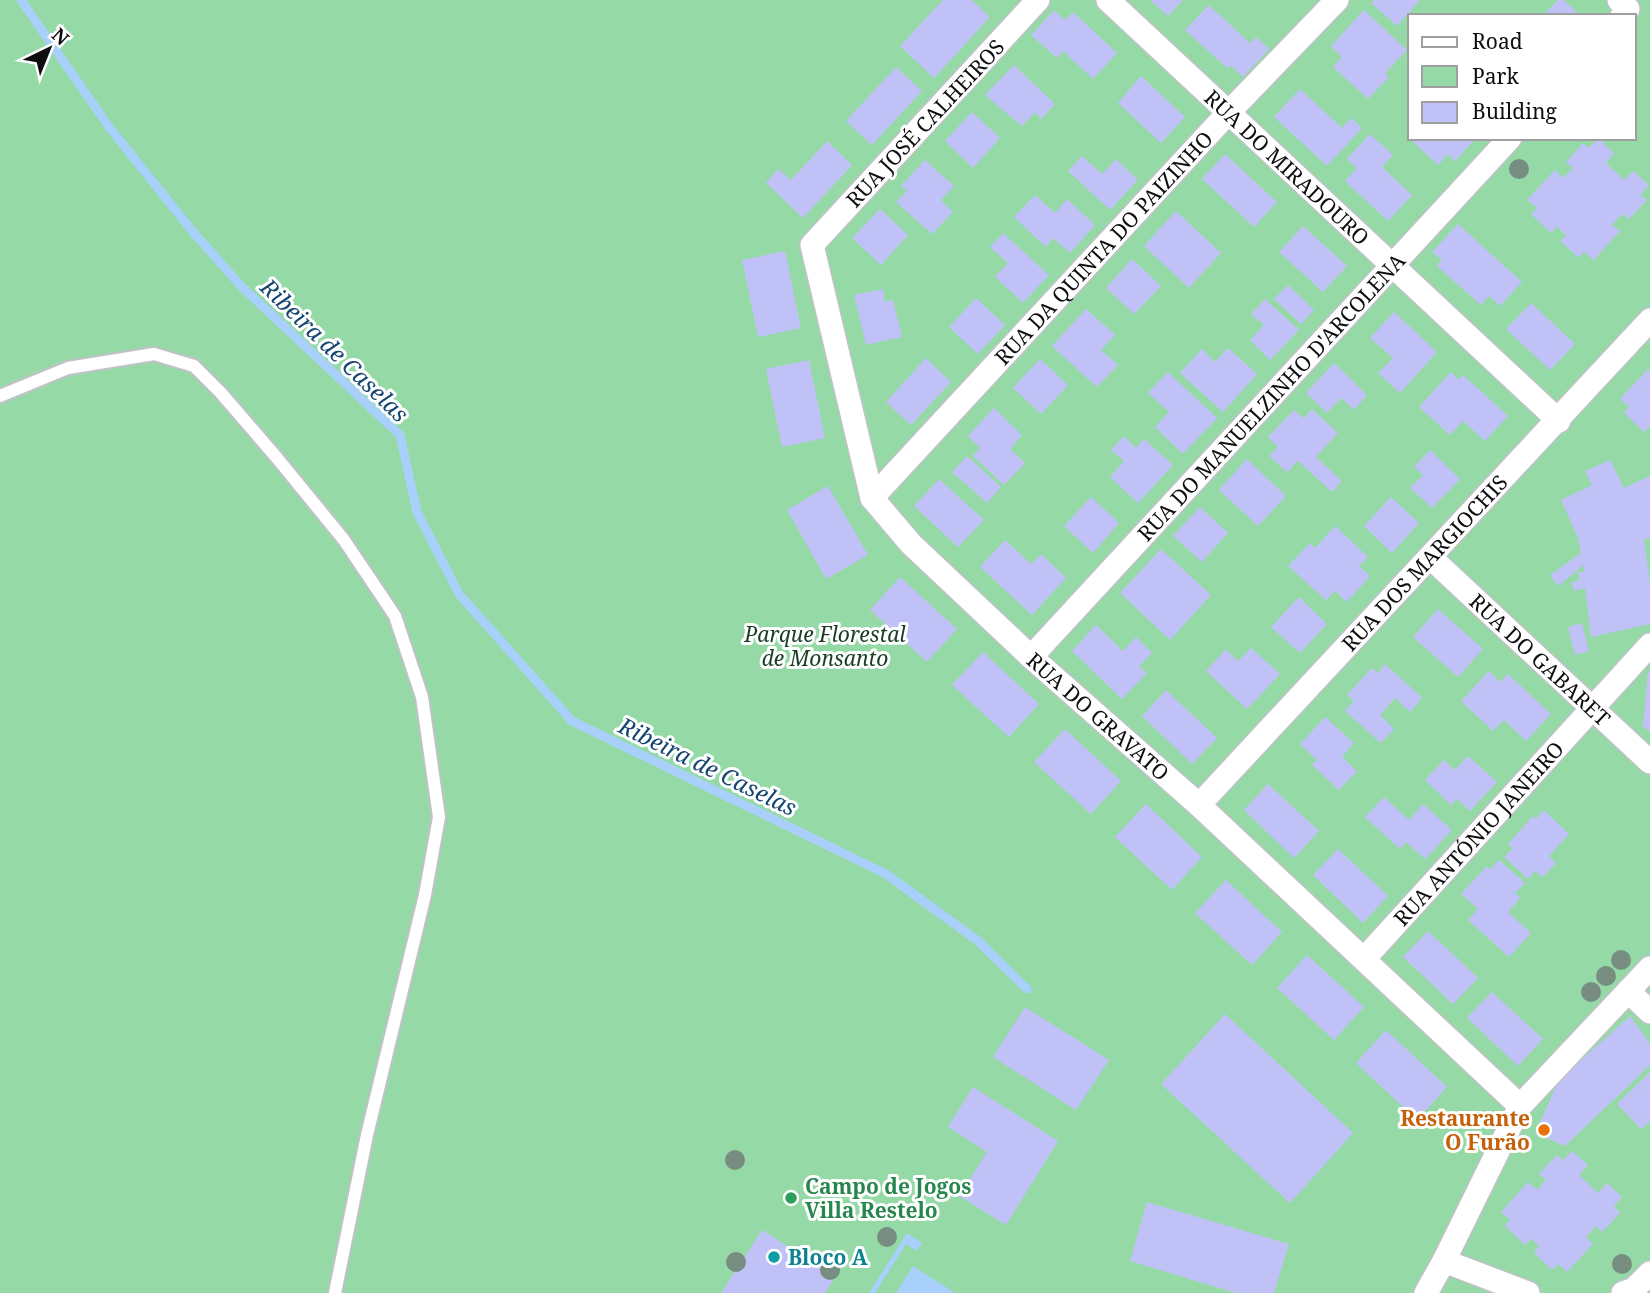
<svg xmlns="http://www.w3.org/2000/svg" width="1650" height="1293" font-family="'Noto Serif',serif">
<style>
.green{fill:#95daa6;fill-rule:evenodd}
.water{fill:#a8d0fa}
.lines{fill:none;stroke-linecap:round;stroke-linejoin:round}
.stream{stroke:#a8d0fa;stroke-width:9}
.building{fill:#c0c2f7}
.lane-casing{stroke:#c0c2c7;stroke-width:16}
.street-casing{stroke:#c0c2c7;stroke-width:26}
.lane{stroke:#fff;stroke-width:12}
.street{stroke:#fff;stroke-width:23}
.tree{fill:#788d81}
.food-dot{fill:#e8710a;stroke:#fff;stroke-width:2.5}
.leisure-dot{fill:#2e9e5b;stroke:#fff;stroke-width:2.5}
.culture-dot{fill:#0f9aa8;stroke:#fff;stroke-width:2.5}
.labels{text-anchor:middle;dominant-baseline:central;stroke-width:6;stroke-linejoin:round;paint-order:stroke}
.street-label{font-size:21px;fill:#0e0e10;stroke:#fff}
.park-label{font-size:21px;font-style:italic;fill:#193d23;stroke:#fff}
.food-label{font-size:21px;font-weight:bold;fill:#c56008;stroke:#fff;text-anchor:end}
.leisure-label{font-size:21px;font-weight:bold;fill:#27864d;stroke:#fff;text-anchor:start}
.culture-label{font-size:21px;font-weight:bold;fill:#0d838f;stroke:#fff;text-anchor:start}
.water-label{font-size:23px;font-style:italic;fill:#164672;stroke:#fff}
</style>
<rect width="100%" height="100%" fill="#eceef3"/>
<!-- green -->
<path class="green" d="M0,0h1650v1293h-1650zM1410,16h224v122h-224z"/>
<!-- water -->
<path class="water" d="M907,1233l15,10 -5,8 -11,-7 -31,49h-6z
M913,1266l42,27h-59z"/>
<g class="lines">
<!-- stream -->
<path class="stream" d="M21,0l88,127 84,105 49,55 158,148 17,77 42,82 113,127 314,153 92,67 49,48"/>
</g>
<!-- building -->
<path class="building" d="M943,0h29l18,17 -56,61 -34,-32z
M1150,0h33l-15,16z
M1374,0h46l-23,26 -26,-23z
M1558,0h6l17,16h-38z
M1209,5l41,38 6,-6 13,12 -26,28 -12,-12 -3,4 -43,-39z
M1054,10l11,10 8,-8 44,41 -24,26 -30,-28 -6,7 -26,-23z
M1364,10l43,40 -22,23 4,4 -21,22 -35,-32 9,-10 -11,-11z
M1014,65l41,39 -14,15 -6,-7 -13,14 -37,-31z
M896,67l26,24 -50,54 -26,-24z
M1141,76l44,41 -24,26 -43,-40z
M1300,89l42,39 9,-10 11,10 -35,38 -53,-49z
M972,112l28,26 -27,30 -28,-27z
M1370,134l23,21 -11,12 30,28 -24,26 -43,-40 12,-13 -10,-9z
M1413,138h63l-21,23 -7,-7 -10,11 -27,-25z
M1598,138l16,15 -8,10 18,17 9,-9 16,14 -9,10 7,5 -18,19 -7,-5 -10,11 8,6 -26,29 -10,-8 -5,6 -19,-17 6,-6 -9,-8 -6,6 -20,-19 6,-6 -10,-8 28,-30 8,8 10,-10 -7,-6 17,-19 6,5z
M827,141l25,24 -49,53 -37,-35 12,-14 13,11z
M1225,154l52,48 -23,25 -52,-48z
M1082,156l20,18 14,-15 22,21 -28,30 -42,-39z
M925,160l29,26 -13,14 12,12 -21,22 -36,-32 11,-11 -6,-5z
M1035,195l20,18 12,-14 28,26 -25,28 -17,-15 -7,9 -32,-30z
M880,209l28,26 -27,30 -29,-27z
M1176,211l45,42 -32,35 -45,-42z
M1458,224l64,58 -22,24 -11,-10 -8,9 -44,-39 5,-6 -10,-8z
M1303,226l44,40 -24,26 -44,-40z
M1003,233l46,42 -26,28 -28,-26 13,-14 -18,-16z
M785,251l16,77 -43,9 -16,-77z
M1132,259l29,27 -27,28 -28,-26z
M1288,285l26,25 -13,14 -27,-25z
M883,289l2,13 8,-2 9,37 -36,8 -12,-50z
M976,298l29,27 -27,29 -29,-27z
M1265,299l34,31 -29,30 -20,-20 14,-15 -13,-11z
M1531,303l44,41 -25,26 -44,-41z
M1086,309l29,26 -14,15 17,15 -21,22 -45,-41z
M1394,312l43,40 -37,41 -22,-20 15,-15 -23,-20z
M1228,348l29,26 -34,38 -43,-39 22,-24 13,13z
M926,358l25,24 -40,43 -25,-23z
M1040,359l28,26 -27,29 -28,-26z
M809,360l16,78 -43,9 -16,-78z
M1334,363l33,32 -13,15 -13,-12 -14,15 -21,-20z
M1648,369l2,2v55l-6,6 -20,-19 5,-6 -9,-8z
M1168,372l49,46 -34,36 -28,-27 14,-15 -21,-19z
M1451,372l8,8 4,-5 45,41 -23,25 -22,-20 -13,14 -31,-28z
M994,408l28,27 -12,14 15,14 -21,22 -31,-29 7,-8 -12,-12z
M1312,409l26,24 -22,24 26,24 -10,11 -34,-31 -11,11 -18,-16 9,-9 -10,-10 26,-27 9,8z
M1124,436l12,12 8,-9 29,26 -35,38 -28,-26 14,-16 -13,-11z
M1430,450l30,29 -28,29 -22,-20 13,-13 -9,-8z
M967,456l34,31 -14,16 -35,-31z
M1247,459l39,37 -28,30 -39,-36z
M1610,460l14,28 26,-12v62l-6,1 6,44v41l-59,13 -6,-49 -11,3 -3,-9 8,-1 -1,-9h6v-7l-26,21 -8,-11 31,-22 -3,-15 -17,-38 31,-15 -7,-14z
M939,479l45,41 -26,27 -44,-41z
M828,486l40,69 -42,24 -39,-69z
M1091,497l28,26 -26,30 -29,-27z
M1391,497l28,26 -27,30 -28,-27z
M1200,507l28,26 -26,29 -29,-26z
M1335,526l33,31 -9,9 11,10 -23,26 -12,-11 -9,9 -38,-34 22,-23 5,5z
M1005,540l26,24 10,-10 25,24 -34,37 -52,-48z
M1161,549l50,46 -41,45 -50,-47z
M900,577l57,52 -30,33 -57,-52z
M1299,597l28,27 -27,29 -29,-26z
M1438,609l45,40 -25,28 -45,-40z
M1582,623l7,28 -14,4 -7,-28z
M1096,625l27,26 13,-14 16,16 -13,13 8,7 -25,26 -50,-48z
M1251,648l29,26 -33,35 -41,-38 20,-22 12,12z
M983,652l56,52 -30,33 -57,-52z
M1385,664l37,34 -12,14 -15,-14 -15,17 14,14 -13,14 -36,-32 9,-10 -7,-6 25,-27 6,5z
M1489,671l11,11 8,-8 43,40 -25,27 -22,-21 -11,11 -32,-30z
M1648,671h2v61l-7,-6z
M1166,690l51,48 -25,26 -50,-48z
M1325,717l29,26 -12,14 15,14 -18,19 -27,-25 5,-5 -17,-16z
M1065,729l56,52 -30,33 -57,-52z
M1468,756l29,26 -27,29 -13,-12 -6,6 -26,-25 19,-20 11,10z
M1268,784l51,47 -25,27 -50,-48z
M1384,797l25,23 14,-16 29,26 -27,29 -19,-17 -6,7 -35,-32z
M1146,804l56,53 -30,33 -57,-53z
M1544,810l25,24 -20,22 7,7 -13,14 -8,-6 -7,8 -24,-22 9,-9 -5,-4 25,-28 3,3z
M1338,849l50,47 -25,27 -50,-48z
M1499,860l26,23 -10,10 5,5 -12,14 23,21 -22,24 -41,-37 10,-11 -17,-15 26,-28 3,3z
M1226,880l56,52 -30,33 -57,-52z
M1428,931l50,47 -25,26 -50,-47z
M1307,955l57,52 -30,33 -57,-52z
M1492,992l51,47 -25,27 -51,-48z
M1025,1007l84,53 -33,50 -83,-53z
M1225,1014l128,119 -63,70 -129,-119z
M1630,1016l20,28v21l-85,81 -30,-13 24,-53z
M1386,1030l61,57 -30,33 -61,-57z
M1650,1072v49l-9,8 -24,-25z
M973,1087l85,54 -52,84 -47,-29 28,-44 -39,-25z
M1572,1151l16,14 -9,10 19,18 9,-10 15,14 -8,9 6,7 -18,19 -6,-6 -10,11 7,7 -26,28 -9,-8 -6,6 -18,-17 5,-7 -8,-7 -6,6 -20,-19 5,-6 -9,-8 27,-30 9,8 9,-10 -7,-6 18,-19 6,5z
M1147,1202l142,42 -15,49h-38l-106,-32z
M762,1230l73,47 -10,16h-104z"/>
<g class="lines">
<defs>
<path id="lane" d="M0,396l68,-28 86,-14 40,12 27,27 56,65 67,82 51,76 27,81 17,120 -14,78 -58,240 -32,158"/>
<g id="street">
<path id="s1" d="M1038,0l-226,245 60,253 39,46 120,113 168,148 321,301"/>
<path id="s2" d="M1108,0l451,421"/>
<path d="M1619,0l9,9 -6,7"/>
<path id="s3" d="M872,498l357,-386 108,-112"/>
<path id="s4" d="M1431,558l219,204"/>
<path id="s5" d="M1031,657l479,-519"/>
<path id="s6" d="M1199,805l451,-485"/>
<path id="s7" d="M1364,959l286,-314"/>
<path d="M1628,991l22,21"/>
<path d="M1444,1261l84,32"/>
<path d="M1426,1293l18,-32 76,-155 130,-138"/>
<path d="M1623,1293l11,-4 16,-16"/>
</g>
</defs>
<!-- lane casing -->
<use href="#lane" class="lane-casing"/>
<!-- street casing -->
<use href="#street" class="street-casing"/>
<!-- lane -->
<use href="#lane" class="lane"/>
<!-- street -->
<use href="#street" class="street"/>
</g>
<!-- trees -->
<g class="tree">
<circle cx="1519" cy="169" r="10"/>
<circle cx="1621" cy="960" r="10"/>
<circle cx="1606" cy="976" r="10"/>
<circle cx="1591" cy="992" r="10"/>
<circle cx="735" cy="1160" r="10"/>
<circle cx="887" cy="1237" r="10"/>
<circle cx="736" cy="1262" r="10"/>
<circle cx="1622" cy="1264" r="10"/>
<circle cx="830" cy="1270" r="10"/>
</g>
<!-- markers -->
<circle class="food-dot" cx="1544" cy="1130" r="7"/>
<circle class="leisure-dot" cx="791" cy="1198" r="7"/>
<circle class="culture-dot" cx="774" cy="1257" r="7"/>
<g class="labels">
<!-- street labels -->
<g class="street-label">
<text transform="translate(925 123) rotate(-47)">RUA JOSÉ CALHEIROS</text>
<text stroke="none"><textPath href="#s2" startOffset="245">RUA DO MIRADOURO</textPath></text>
<text stroke="none"><textPath href="#s3" startOffset="341">RUA DA QUINTA DO PAIZINHO</textPath></text>
<text stroke="none"><textPath href="#s5" startOffset="354">RUA DO MANUELZINHO D'ARCOLENA</textPath></text>
<text stroke="none"><textPath href="#s6" startOffset="331">RUA DOS MARGIOCHIS</textPath></text>
<text stroke="none"><textPath href="#s4" startOffset="149">RUA DO GABARET</textPath></text>
<text stroke="none"><textPath href="#s1" startOffset="908">RUA DO GRAVATO</textPath></text>
<text stroke="none"><textPath href="#s7" startOffset="170">RUA ANTÓNIO JANEIRO</textPath></text>
</g>
<!-- park labels -->
<g class="park-label">
<text x="825" y="634">Parque Florestal<tspan x="825" dy="24">de Monsanto</tspan></text>
</g>
<!-- food labels -->
<g class="food-label">
<text x="1530" y="1118">Restaurante<tspan x="1530" dy="24">O Furão</tspan></text>
</g>
<!-- leisure labels -->
<g class="leisure-label">
<text x="805" y="1186">Campo de Jogos<tspan x="805" dy="24">Villa Restelo</tspan></text>
</g>
<!-- culture labels -->
<g class="culture-label">
<text x="788" y="1257">Bloco A</text>
</g>
<!-- water labels -->
<g class="water-label">
<text transform="translate(335 350) rotate(44)">Ribeira de Caselas</text>
<text transform="translate(708 766) rotate(26)">Ribeira de Caselas</text>
</g>
</g>
<!-- legend -->
<rect x="1408" y="14" width="228" height="126" fill="#ffffff" stroke="#9f9f9f" stroke-width="2"/>
<rect x="1422" y="37" width="35" height="10" fill="#ffffff" stroke="#9f9f9f" stroke-width="2"/>
<text x="1472" y="49" font-size="21" fill="#0e0e10">Road</text>
<rect x="1422" y="66" width="35" height="21" fill="#95daa6" stroke="#9f9f9f" stroke-width="2"/>
<text x="1472" y="84" font-size="21" fill="#0e0e10">Park</text>
<rect x="1422" y="102" width="35" height="21" fill="#c0c2f7" stroke="#9f9f9f" stroke-width="2"/>
<text x="1472" y="119" font-size="21" fill="#0e0e10">Building</text>
<!-- north arrow -->
<g transform="translate(49 49) rotate(43)" stroke="#ffffff" stroke-width="5" paint-order="stroke">
<path d="M0-5L12 26L0 18L-12 26Z" fill="#0e0e10"/>
<text y="-10" font-size="19" font-weight="bold" text-anchor="middle" fill="#0e0e10">N</text>
</g>
</svg>
